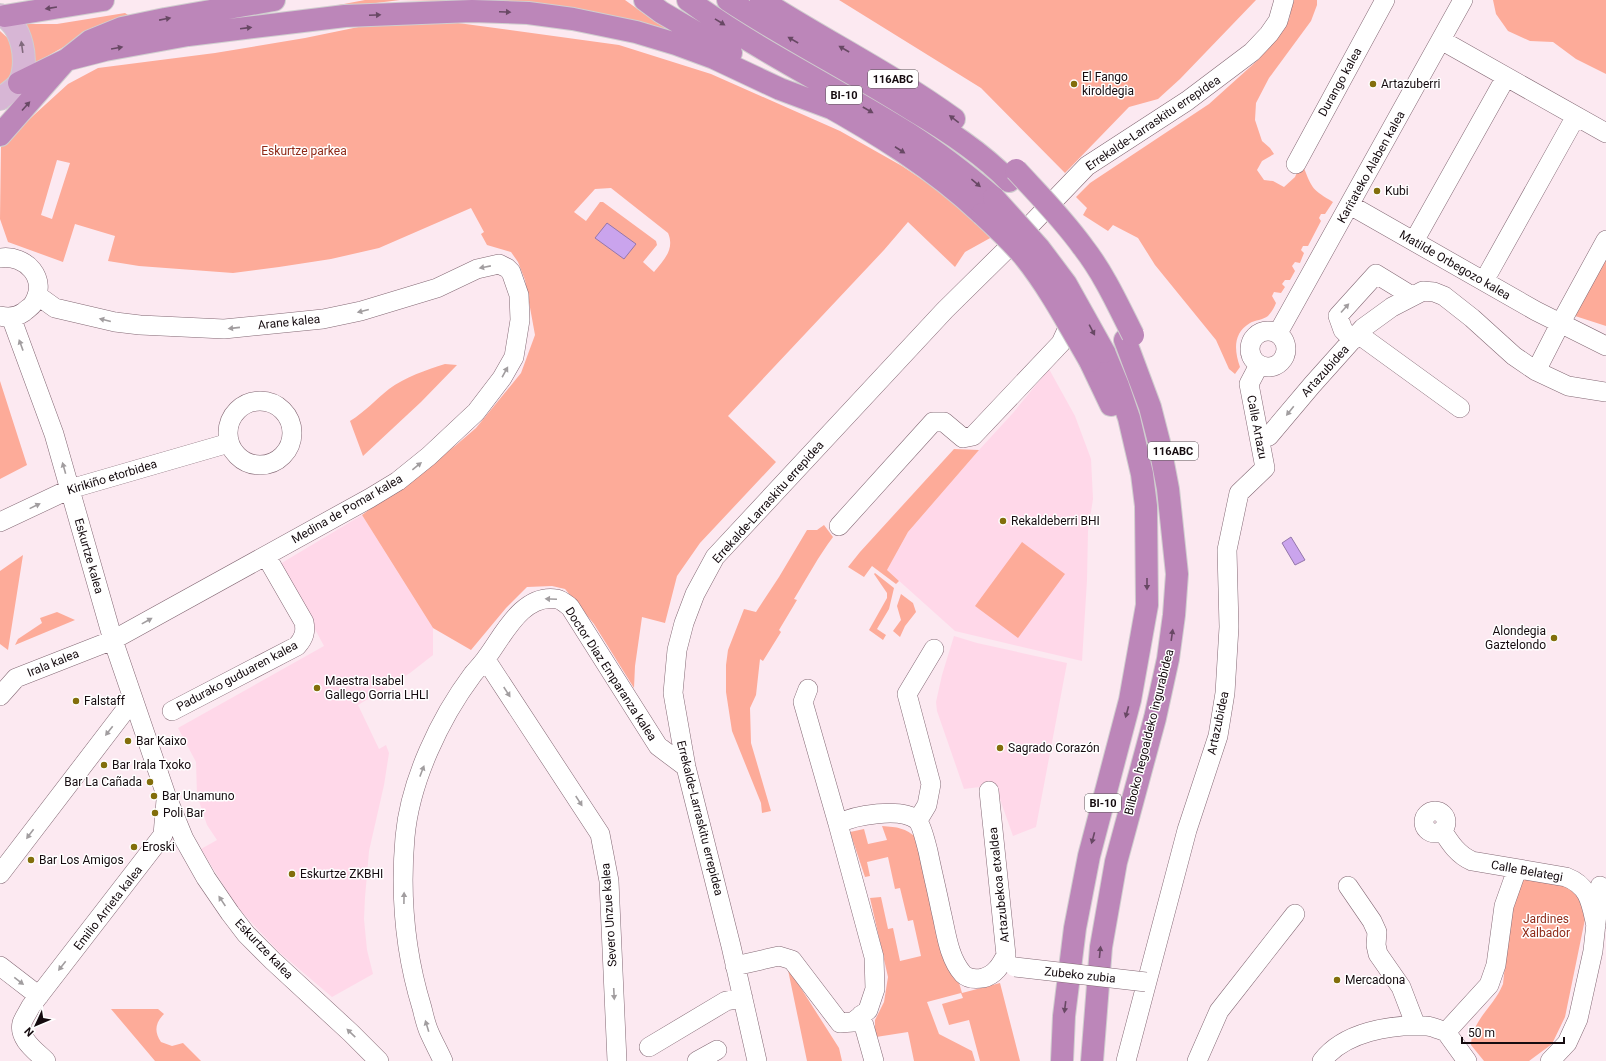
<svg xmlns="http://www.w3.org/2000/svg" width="1606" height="1061" font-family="Roboto,sans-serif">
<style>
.built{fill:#ffd8e9}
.green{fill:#fdab99;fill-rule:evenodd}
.water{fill:#caa4ed;stroke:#9476aa}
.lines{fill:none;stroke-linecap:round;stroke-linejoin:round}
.minor-casing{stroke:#836874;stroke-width:20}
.major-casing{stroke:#d0cecf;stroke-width:24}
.highway-casing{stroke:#d0cecf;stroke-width:24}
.minor{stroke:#fff;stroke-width:19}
.major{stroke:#d7b6d5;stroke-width:22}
.highway{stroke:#bc86b9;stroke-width:22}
.minor-bridge-casing{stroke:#836874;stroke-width:20;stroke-linecap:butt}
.highway-bridge-casing{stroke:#d0cecf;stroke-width:24;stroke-linecap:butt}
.minor-bridge{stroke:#fff;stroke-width:19}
.highway-bridge{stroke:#bc86b9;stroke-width:22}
.oneway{fill:#684864}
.oneway2{fill:#80697c}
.oneway3{fill:#a19d9f}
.poi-dot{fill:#826e0b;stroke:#fff;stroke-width:1.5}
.labels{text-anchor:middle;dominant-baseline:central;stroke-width:3;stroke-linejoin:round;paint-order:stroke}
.shield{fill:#fff;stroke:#5b5457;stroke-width:1}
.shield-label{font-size:11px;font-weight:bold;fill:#150b0f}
.poi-label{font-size:12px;fill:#150b0f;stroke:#fff;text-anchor:start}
.street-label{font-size:12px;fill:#150b0f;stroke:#fff}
.park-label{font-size:12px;fill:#8f2a18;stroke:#fff}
</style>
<rect width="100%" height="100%" fill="#fce9f1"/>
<!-- built -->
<path class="built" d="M1049,369l26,47 16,43 2,40 -5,32 -1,49 -5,81 -127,-30 -68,-61 21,-38 71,-82 34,-37z
M362,515l71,113v27l-23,18 -52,32 21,44 7,-4 3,8 -5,32 -15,66 -4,46 -1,22 3,31 6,24 -41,23 -53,-45 -42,-45 -36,-58 16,-9 -10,-15 -10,-30 -1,-33 -18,-34 146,-82 -44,-82z
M954,636l23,7 90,20 -31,164 -23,9 -18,-51 -31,4 -27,-78 -1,-9 6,-27z"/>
<!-- green -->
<path class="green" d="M365,0h260l32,23 40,18 -84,-24 -81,-15 -132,-2 -104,13z
M839,0h417l-76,79 -22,20 -29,8 -64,66 -84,-85z
M1293,0h24v5l-6,16 -42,57 -13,25 -1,17 7,21 8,7 4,6 -12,7 -5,9 7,10 9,1 11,6 11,-10 3,-7 6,-2c8,21 9,22 29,34l-8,12h-4l-2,4 2,3 -13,25h-5l-2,4 3,3 -4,10 -5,-1 -3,4 3,5 -5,9h-5l-3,4 3,3 -4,6 -7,-1 -2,4 4,7c-2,5 -5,10 -8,13 -5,4 -13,4 -18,7 -17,10 -16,27 -10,44l-5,7 -6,-5 -13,-29 -61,-75 -17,-27 -25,-13 -5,6 -25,-16 4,-7 -11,-11 14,-14 119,-79 50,-45 30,-39z
M1493,0h113v74l-30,-15 -23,-17 -23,-1 -22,-10 -12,-17z
M125,13l6,4 -9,3c-32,15 -66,27 -93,50l-12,-46h40z
M458,23l161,22 92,29 129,57 62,35 49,33 41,38 -27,15 -10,15 -47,-45 -24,28 -156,166 48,46 -76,81 -23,33 -12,47 -23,-6 -7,49 -1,22 -40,-64 -29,-35 -13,-3 -25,1 -21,21 -35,42 -38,-22 -71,-113 93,-69 21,-18 45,-55 14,-38 -10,-55 -7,-18 -7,-10 -24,-7 -6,-11 3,-2 -13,-24 -92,40 -48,11 -52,8 -46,6 -94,-7 -31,-5 7,-25 -40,-12 -12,38 -55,-20 -8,-23 1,-74 67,-61 30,-16 117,-15 90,-15 68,-14zM57,160l13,3 -18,56 -11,-4zM611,188l57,45c7,16 -4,27 -14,39l-11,-10 14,-17 -1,-4 -53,-39h-3l-14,19 -12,-9 21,-23z
M0,31l11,10 3,7 -1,28 -13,14z
M1606,251v75l-34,-11z
M445,364l12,1 -36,37 -58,54 -13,-35c15,-9 26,-22 39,-32 16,-12 37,-19 56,-25z
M0,381l27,84 -27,14z
M954,449l25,1 -71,82 -21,38 12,11 -3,3 -24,-18 -8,11 -16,-10 12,-15z
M824,525l9,12c-15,20 -26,41 -39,62l3,1 -18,30 2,2 -18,29 -3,-2 -4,36 -6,13 1,35 20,68 -9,2 -1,-10 -29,-72 -6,-39v-27l2,-15 16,-41 12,3 23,-35 28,-47h10z
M1022,542l43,32 -47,64 -43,-32z
M23,555l-15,95 -8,-6v-73z
M875,573l19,15 -5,21 -12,20 9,6 -3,5 -14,-10 18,-32v-5l-13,-19z
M901,594l12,9 3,9 -11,14 -5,11 -7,-6 8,-11 -4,-14z
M57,612l18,8 -60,25 3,-6 24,-16 -2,-5z
M882,826c16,1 23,2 35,12l45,155 38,-10 20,78h-40l-11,-41 -20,5 -7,-21 21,-6 -2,-5 -34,9 12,32 33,17 3,10h-61l-6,-29 -32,5 -1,-4v-13l9,-18 4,-25 -18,-79 11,-1 7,32 5,-1 7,33 21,-5 -8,-36 -5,1 -8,-33 -5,1 -7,-32 -21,5 3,14 -5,1 -15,-45 14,-3 4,15 19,-4z
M1526,865l66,20 -27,132 -13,27 -23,17h-45l-13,-16c1,-26 23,-38 32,-61l7,-67z
M788,970l2,1 49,77 3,13h-35z
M111,1009h47l6,5c-9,9 -10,18 -3,28l11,4 11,-3 18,18h-46z"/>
<!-- water -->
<path class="water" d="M607,223l29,21 -12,15 -29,-21z
M1291,537l14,23 -10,5 -13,-22z"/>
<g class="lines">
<defs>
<path id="minor" d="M1441,40l165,93
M1296,164l89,-164
M1350,205l186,106 70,35
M1418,234l88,-157
M0,258c26,-4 49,21 33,46 -2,3 -6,5 -9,8 -7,5 -16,6 -24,4
M1489,272l87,-156
M1565,315l41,-75
M11,317l43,117 59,206 53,155 18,44 22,39 24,35 16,21 27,27 78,72 28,28
M1250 349a18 18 0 1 1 36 0a18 18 0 1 1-36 0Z
M1278,333l185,-333
M1358,334l102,74
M1353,340l-10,-10 -5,-14 38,-42 36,22
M1536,371l24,-47
M228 433a32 32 0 1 1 64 0a32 32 0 1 1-64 0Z
M1260,440l9,-4 43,-51 51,-57 29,-21 31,-16 11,1 10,4 28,22 42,38 22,15 32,15 38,6
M0,522l70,-33 159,-46
M839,526l94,-104h11l19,16 10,-2 88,-93 11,-24 -3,-5
M486,660l114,174 9,47 8,180
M808,689l-5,13 35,122
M0,696l16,-18 97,-38 257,-142 28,-17 31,-25 47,-44 26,-34 12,-21 6,-37 -1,-25 -8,-23 -4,-4 -8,-4 -22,5 -40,19 -76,23 -38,8 -99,10 -84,-4 -25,-3 -60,-14 -18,-13
M172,711l125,-65c7,-8 9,-14 7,-24l-38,-66
M1424 822a11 11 0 1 1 22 0a11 11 0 1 1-22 0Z
M918,820l9,-15 4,-21 -24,-90 27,-45
M1442,830c8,13 16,25 30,31l94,16c24,9 25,27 30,49
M0,874l133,-174
M1348,886l24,35 5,11 -1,13 2,9 23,33 15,39
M0,966l39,30
M735,966l44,-10 13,4 48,63 13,-1 15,-12 7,-21 -1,-32 -36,-133c16,-9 63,-17 79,-4 5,5 9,24 11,31 4,20 9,40 13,60 5,20 7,46 22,63 5,5 14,5 20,4 12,-3 18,-13 23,-23l-17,-164
M861,1015l13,46
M1446,1032l43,-47 7,-20 8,-59 11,-31
M1446,1032l21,29
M649,1047l77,-46 17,-3
M46,1061c-10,-10 -28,-22 -24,-38 2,-6 6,-11 9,-17l132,-171 3,-35
M443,1061c-4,-9 -9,-18 -13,-27 -4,-8 -6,-18 -8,-26 -17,-55 -22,-114 -17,-171 5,-56 35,-119 68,-163 5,-6 10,-11 14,-17 17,-23 36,-64 70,-58 5,1 9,5 13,8l88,139 28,21
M697,1061l20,-11
M757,1061l-26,-115 -45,-179 -13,-74 4,-43 7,-27 11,-29 20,-37 230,-247 69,-68 73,-76 100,-65 65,-49 17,-18 9,-13 6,-21
M1126,1061l61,-231 31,-94 7,-43 4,-66 -2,-77 12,-57 26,-25 -16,-84 10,-19
M1197,1061l22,-50 76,-97
M1322,1061c22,-29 69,-37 104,-35 6,0 14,4 20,6
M1550,1061l17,-18 11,-24 15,-68 7,-65"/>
<path id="major" d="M0,15c22,7 30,49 19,68 -4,6 -13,11 -19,16"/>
<path id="highway" d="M645,0l16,12 70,41
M688,0c70,51 148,88 221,134 30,19 58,41 85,64
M728,0c59,39 123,71 183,109 34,20 70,43 98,72
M761,0c64,41 131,74 193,119
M5,16l98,-16
M19,83l47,-23 39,-10 83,-15 157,-19 127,-5 56,2 45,6 63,13 40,12 38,14 66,31 51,19
M819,101c58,32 114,67 163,113
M0,135l66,-75 24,-19 32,-13 43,-9 109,-19
M1090,361l21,44
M1062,1061l2,-45 11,-88 14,-72 41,-156 17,-95 -1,-99 -4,-32 -13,-56 -11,-32 -14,-34
M1092,1061l9,-114 15,-85 39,-144 13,-59 6,-44 3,-41 -9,-85 -9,-47 -9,-35 -25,-67"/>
</defs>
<!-- minor casing -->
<use href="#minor" class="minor-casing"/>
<!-- major casing -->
<use href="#major" class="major-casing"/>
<!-- highway casing -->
<use href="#highway" class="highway-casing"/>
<!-- minor -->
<use href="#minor" class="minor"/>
<!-- major -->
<use href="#major" class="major"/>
<!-- highway -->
<use href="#highway" class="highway"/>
<defs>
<path id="minor-bridge" d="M1015,967l131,15"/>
<path id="highway-bridge" d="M1016,170c23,25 47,49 67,77 21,27 35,58 50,88
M994,198l45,50 27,36 38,68
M982,214c14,13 28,26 41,41 26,32 46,70 67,106"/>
</defs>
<!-- minor-bridge casing -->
<use href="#minor-bridge" class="minor-bridge-casing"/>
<!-- highway-bridge casing -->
<use href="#highway-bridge" class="highway-bridge-casing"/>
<!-- minor-bridge -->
<use href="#minor-bridge" class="minor-bridge"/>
<!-- highway-bridge -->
<use href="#highway-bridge" class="highway-bridge"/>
</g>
<!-- one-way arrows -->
<defs><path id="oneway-solid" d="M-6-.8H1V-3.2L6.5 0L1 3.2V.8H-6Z"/></defs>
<g class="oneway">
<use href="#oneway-solid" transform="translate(51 8) rotate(171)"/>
<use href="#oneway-solid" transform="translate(505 12) rotate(2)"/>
<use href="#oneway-solid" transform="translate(375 15) rotate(-3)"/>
<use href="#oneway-solid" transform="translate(165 19) rotate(-11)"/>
<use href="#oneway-solid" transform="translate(720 22) rotate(32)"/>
<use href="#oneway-solid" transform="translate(246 28) rotate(-7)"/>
<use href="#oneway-solid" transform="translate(793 40) rotate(-150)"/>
<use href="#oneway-solid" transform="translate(117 48) rotate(-10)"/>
<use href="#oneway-solid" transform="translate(844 49) rotate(-150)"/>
<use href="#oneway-solid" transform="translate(26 106) rotate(-48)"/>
<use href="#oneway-solid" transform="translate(868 110) rotate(30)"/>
<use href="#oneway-solid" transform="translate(954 119) rotate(-143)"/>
<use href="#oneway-solid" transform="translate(900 150) rotate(33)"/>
<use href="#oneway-solid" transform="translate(976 183) rotate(40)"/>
<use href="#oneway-solid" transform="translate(1092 330) rotate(62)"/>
<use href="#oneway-solid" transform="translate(1147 584) rotate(90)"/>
<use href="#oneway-solid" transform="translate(1172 635) rotate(-82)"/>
<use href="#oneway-solid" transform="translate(1127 712) rotate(105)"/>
<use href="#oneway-solid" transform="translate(1093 838) rotate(105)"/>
<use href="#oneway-solid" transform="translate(1100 952) rotate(-84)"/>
<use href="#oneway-solid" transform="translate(1065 1007) rotate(97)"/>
</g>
<use class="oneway2" href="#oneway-solid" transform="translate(22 47) rotate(-98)"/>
<g class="oneway3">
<use href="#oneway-solid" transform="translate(485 267) rotate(169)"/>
<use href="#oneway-solid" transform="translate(1345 308) rotate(-48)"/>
<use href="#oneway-solid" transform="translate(363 311) rotate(166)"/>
<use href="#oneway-solid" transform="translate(105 320) rotate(-166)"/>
<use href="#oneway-solid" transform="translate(234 328) rotate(174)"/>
<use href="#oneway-solid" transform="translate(21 345) rotate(-110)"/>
<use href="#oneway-solid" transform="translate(505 372) rotate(-61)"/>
<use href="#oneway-solid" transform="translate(1290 411) rotate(129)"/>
<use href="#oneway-solid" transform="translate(417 466) rotate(-39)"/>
<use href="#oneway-solid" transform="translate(64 468) rotate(-106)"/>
<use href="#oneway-solid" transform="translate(35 506) rotate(-26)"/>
<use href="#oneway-solid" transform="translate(551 599) rotate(-178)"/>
<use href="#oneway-solid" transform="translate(147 621) rotate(-29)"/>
<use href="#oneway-solid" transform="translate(507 692) rotate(57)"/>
<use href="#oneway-solid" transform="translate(109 731) rotate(128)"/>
<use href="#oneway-solid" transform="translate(422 771) rotate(-69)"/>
<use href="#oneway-solid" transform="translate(579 801) rotate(57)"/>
<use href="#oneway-solid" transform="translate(30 834) rotate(127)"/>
<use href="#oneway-solid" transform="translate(404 898) rotate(-89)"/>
<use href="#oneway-solid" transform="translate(222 901) rotate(-124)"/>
<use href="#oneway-solid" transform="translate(62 966) rotate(128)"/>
<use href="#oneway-solid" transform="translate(19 981) rotate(38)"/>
<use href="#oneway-solid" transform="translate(614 994) rotate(87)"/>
<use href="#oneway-solid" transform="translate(427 1026) rotate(-107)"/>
<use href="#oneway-solid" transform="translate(351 1033) rotate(-136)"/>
</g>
<!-- markers -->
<g class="poi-dot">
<circle cx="1074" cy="84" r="4"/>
<circle cx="1373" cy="84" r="4"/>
<circle cx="1377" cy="191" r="4"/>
<circle cx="1003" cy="521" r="4"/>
<circle cx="1554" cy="638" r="4"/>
<circle cx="317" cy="688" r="4"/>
<circle cx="76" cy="701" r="4"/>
<circle cx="128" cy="741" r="4"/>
<circle cx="1000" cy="748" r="4"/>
<circle cx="104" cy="765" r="4"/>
<circle cx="150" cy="782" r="4"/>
<circle cx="154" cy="796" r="4"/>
<circle cx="155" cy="813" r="4"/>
<circle cx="134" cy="847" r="4"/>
<circle cx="31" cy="860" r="4"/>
<circle cx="292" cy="874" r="4"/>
<circle cx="1337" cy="980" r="4"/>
</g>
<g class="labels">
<!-- shield labels -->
<g class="shield">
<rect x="868" y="70" width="50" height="18" rx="3"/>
<rect x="826" y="86" width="36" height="18" rx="3"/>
<rect x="1148" y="442" width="50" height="18" rx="3"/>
<rect x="1085" y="794" width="36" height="18" rx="3"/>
</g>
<g class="shield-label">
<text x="893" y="79">116ABC</text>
<text x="844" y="95">BI-10</text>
<text x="1173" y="451">116ABC</text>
<text x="1103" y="803">BI-10</text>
</g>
<!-- poi labels -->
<g class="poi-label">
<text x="1082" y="77">El Fango<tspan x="1082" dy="14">kiroldegia</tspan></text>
<text x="1381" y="84">Artazuberri</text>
<text x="1385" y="191">Kubi</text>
<text x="1011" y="521">Rekaldeberri BHI</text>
<text x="1546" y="631" text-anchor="end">Alondegia<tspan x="1546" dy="14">Gaztelondo</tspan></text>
<text x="325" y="681">Maestra Isabel<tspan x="325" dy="14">Gallego Gorria LHLI</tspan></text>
<text x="84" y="701">Falstaff</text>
<text x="136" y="741">Bar Kaixo</text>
<text x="1008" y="748">Sagrado Corazón</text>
<text x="112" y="765">Bar Irala Txoko</text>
<text x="142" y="782" text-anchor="end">Bar La Cañada</text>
<text x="162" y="796">Bar Unamuno</text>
<text x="163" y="813">Poli Bar</text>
<text x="142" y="847">Eroski</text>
<text x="39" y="860">Bar Los Amigos</text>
<text x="300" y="874">Eskurtze ZKBHI</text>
<text x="1345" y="980">Mercadona</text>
</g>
<!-- street labels -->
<g class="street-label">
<text transform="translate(1340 82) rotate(-61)">Durango kalea</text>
<text transform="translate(1153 123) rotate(-34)">Errekalde-Larraskitu errepidea</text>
<text transform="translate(1371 167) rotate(-61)">Karitateko Alaben kalea</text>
<text transform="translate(1455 265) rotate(30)">Matilde Orbegozo kalea</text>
<text transform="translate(289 322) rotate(-6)">Arane kalea</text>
<text transform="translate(1325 371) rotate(-48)">Artazubidea</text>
<text transform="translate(1257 427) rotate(79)">Calle Artazu</text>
<text transform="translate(112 477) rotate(-17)">Kirikiño etorbidea</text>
<text transform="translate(768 502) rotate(-48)">Errekalde-Larraskitu errepidea</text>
<text transform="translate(347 509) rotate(-30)">Medina de Pomar kalea</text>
<text transform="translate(89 556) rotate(74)">Eskurtze kalea</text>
<text transform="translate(53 663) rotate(-22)">Irala kalea</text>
<text transform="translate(611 674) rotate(57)">Doctor Diaz Emparanza kalea</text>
<text transform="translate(237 676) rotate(-28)">Padurako guduaren kalea</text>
<text transform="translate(1218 723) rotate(-78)">Artazubidea</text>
<text transform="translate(1149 732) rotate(-76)">Bilboko hegoaldeko ingurabidea</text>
<text transform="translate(700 818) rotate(76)">Errekalde-Larraskitu errepidea</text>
<text transform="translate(1527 871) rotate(10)">Calle Belategi</text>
<text transform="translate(999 885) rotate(-96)">Artazubekoa etxaldea</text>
<text transform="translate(108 908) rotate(-52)">Emilio Arrieta kalea</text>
<text transform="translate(609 915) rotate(-94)">Severo Unzue kalea</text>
<text transform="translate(264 949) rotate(46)">Eskurtze kalea</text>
<text transform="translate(1080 975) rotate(6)">Zubeko zubia</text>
</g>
<!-- park labels -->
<g class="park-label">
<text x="304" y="151">Eskurtze parkea</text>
<text x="1546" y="919">Jardines<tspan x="1546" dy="14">Xalbador</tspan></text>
</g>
</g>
<!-- north arrow -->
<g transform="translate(36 1025) rotate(226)" stroke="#ffffff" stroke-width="3" paint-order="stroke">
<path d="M0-3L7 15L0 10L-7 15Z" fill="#150b0f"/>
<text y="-6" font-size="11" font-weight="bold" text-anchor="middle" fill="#150b0f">N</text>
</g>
<!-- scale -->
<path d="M1462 1037v6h102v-6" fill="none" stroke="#150b0f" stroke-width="2"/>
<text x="1468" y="1037" font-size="12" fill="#150b0f" stroke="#ffffff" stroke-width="3" paint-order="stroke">50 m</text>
</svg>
